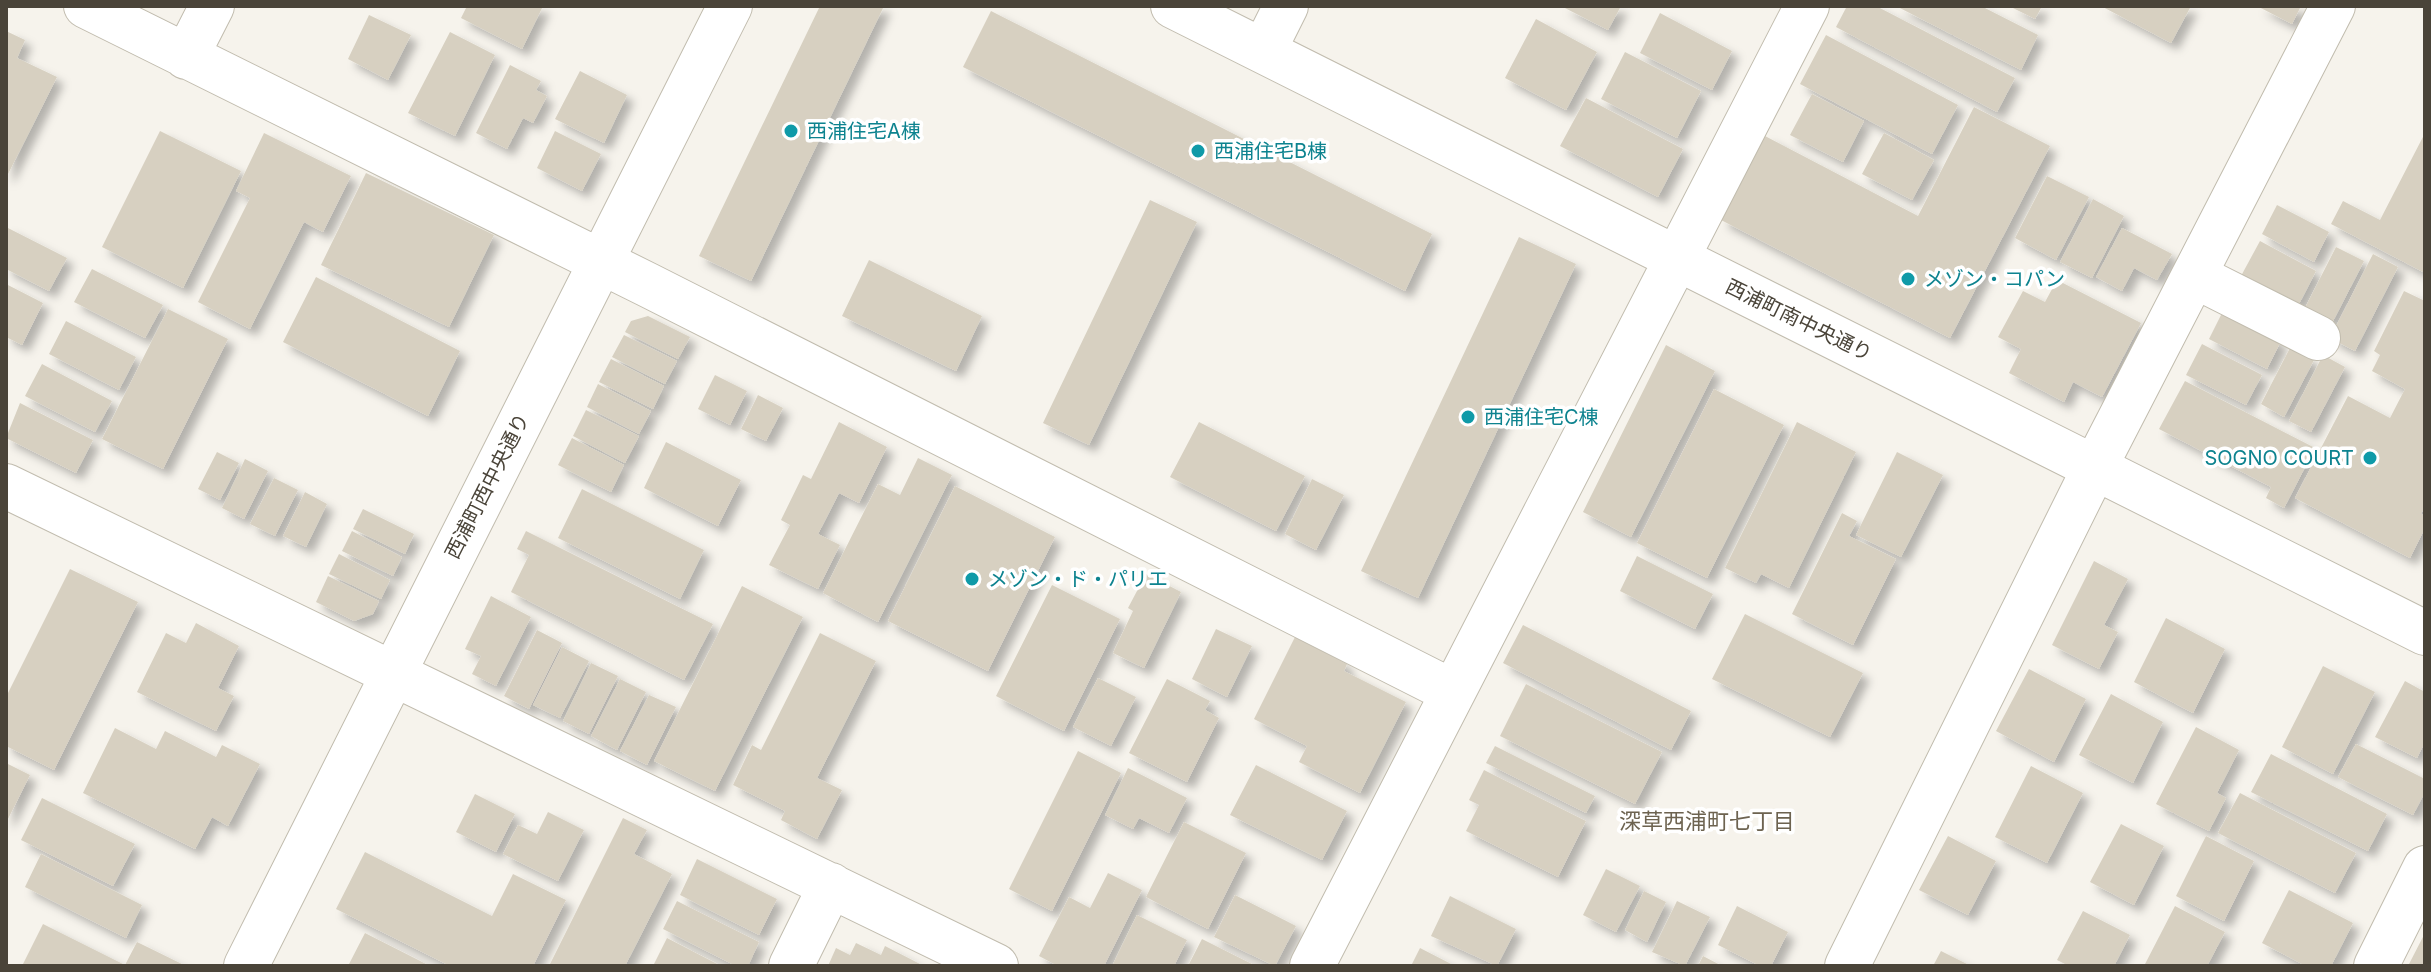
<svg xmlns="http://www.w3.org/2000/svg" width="2431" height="972" font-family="Inter,'Noto Sans JP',sans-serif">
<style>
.building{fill:#d7d0c1;filter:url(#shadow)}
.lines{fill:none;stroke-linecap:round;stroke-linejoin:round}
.minor-casing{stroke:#c1bcae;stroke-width:46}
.minor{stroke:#fff;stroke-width:44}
.culture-dot{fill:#0f9aa8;stroke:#fff;stroke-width:3}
.labels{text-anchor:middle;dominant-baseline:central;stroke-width:7;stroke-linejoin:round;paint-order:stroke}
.culture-label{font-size:20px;fill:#0d838f;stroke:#fff;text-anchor:start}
.street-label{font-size:20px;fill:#4a4439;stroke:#fff}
.neighbourhood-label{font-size:22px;fill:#6d6350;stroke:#fff}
</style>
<defs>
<filter id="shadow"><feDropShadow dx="7" dy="7" stdDeviation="4" flood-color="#0004"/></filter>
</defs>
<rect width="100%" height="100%" fill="#f6f3ec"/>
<!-- building -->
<path class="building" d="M467,6h76l-21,43 -61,-31z
M820,6h64l-133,275 -52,-25z
M1561,6h60l-13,24z
M1847,6h29l139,72 -18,34 -161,-85z
M1896,6h85l57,29 -17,35z
M2009,6h33l-7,13z
M2101,6h90l-20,37z
M2257,6h44l-9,18z
M991,11l441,223 -27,57 -442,-224z
M1660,13l72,38 -20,39 -72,-37z
M369,15l42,20 -23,45 -40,-21z
M1536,19l61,33 -31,58 -61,-32z
M6,31l19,9 -8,18 40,19 -51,101z
M450,32l45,23 -40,81 -47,-23z
M1826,35l132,70 -26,49 -132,-70z
M1625,52l76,39 -24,47 -76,-39z
M510,65l31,16 -5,9 11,6 -14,27 -10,-5 -16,31 -31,-16z
M580,71l47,24 -23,48 -49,-24z
M1812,94l52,27 -21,41 -53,-27z
M1586,98l97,51 -25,48 -98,-51z
M1974,107l76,39 -100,192 -229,-118 44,-84 153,80z
M160,131l81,40 -58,117 -81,-41z
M555,131l46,23 -19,37 -45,-23z
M264,133l87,43 -28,56 -19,-10 -54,107 -52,-27 52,-104 -14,-7z
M1884,133l50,27 -22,40 -50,-26z
M2425,133v140l-94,-49 12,-23 37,19z
M366,173l128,62 -45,92 -128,-62z
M2047,176l42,21 -33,63 -41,-22z
M2093,199l31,17 -32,62 -32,-16z
M1150,200l47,22 -108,223 -46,-22z
M2277,205l52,27 -15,30 -52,-28z
M6,227l61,31 -18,33 -43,-22z
M2122,228l50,26 -15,26 -23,-12 -12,23 -26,-14z
M1519,237l57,27 -158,334 -57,-27z
M2260,241l56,30 -18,35 -57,-30z
M2336,247l28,14 -32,62 -27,-15z
M2373,254l25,13 -43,84 -25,-13z
M869,260l113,56 -26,55 -114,-55z
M92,269l71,36 -18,33 -71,-36z
M316,277l144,74 -32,65 -145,-74z
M2057,280l84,43 -39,74 -29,-15 -9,20 -55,-29 12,-24 -23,-12 25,-46 22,11z
M6,284l37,19 -21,42 -16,-8z
M2404,291l21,10v205l-4,8 4,2v12l-15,30 -115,-60 53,-102 42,22 15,-29 -33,-18 8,-16 -6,-4z
M168,309l60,30 -65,130 -61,-30z
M2223,311l58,30 -14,28 -58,-30z
M648,316l42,21 -12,22 -53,-27 6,-11z
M66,321l70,36 -17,33 -70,-36z
M624,335l53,26 -12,23 -53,-27z
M2202,344l60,31 -16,30 -60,-30z
M1666,345l49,26 -84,166 -48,-25z
M2290,348l24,12 -30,57 -23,-13z
M2323,355l22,12 -34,65 -22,-11z
M611,359l53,27 -11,23 -54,-27z
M42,364l70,37 -17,31 -70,-36z
M715,375l32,16 -17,34 -32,-16z
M2185,381l130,67 -31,60 -18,-10 5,-11 -112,-58z
M598,384l53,27 -12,23 -52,-27z
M1714,389l70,36 -77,153 -70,-35z
M758,395l25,13 -17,33 -25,-12z
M20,403l73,37 -17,33 -70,-35z
M586,410l53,26 -14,27 -52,-27z
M839,422l48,25 -28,56 -20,-10 -21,41 22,11 -22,44 -49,-24 21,-40 -9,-5 22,-45 8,4z
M1199,422l106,54 -29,55 -106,-54z
M1797,422l59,30 -67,136 -28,-14 -5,9 -31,-15z
M572,438l52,27 -13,27 -53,-27z
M666,442l75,38 -23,46 -74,-38z
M217,452l22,11 -19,37 -22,-11z
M1897,452l46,23 -42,82 -45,-22z
M918,458l34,17 -74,147 -55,-29 55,-109 22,11z
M245,459l23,12 -24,48 -22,-11z
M274,478l24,12 -23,46 -25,-12z
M1312,479l32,16 -28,55 -31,-16z
M955,486l100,51 -67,134 -100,-50z
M582,489l122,61 -24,49 -122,-61z
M305,492l22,12 -21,43 -23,-11z
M363,509l51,25 -9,20 -52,-25z
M1842,513l15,8 -8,15 47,23 -43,86 -61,-31z
M352,531l50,26 -9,19 -51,-25z
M526,531l187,93 -29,56 -173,-88 18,-37 -12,-6z
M339,554l51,26 -9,19 -52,-25z
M1637,556l76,38 -18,35 -75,-38z
M2094,561l34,18 -24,46 14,7 -19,37 -47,-24z
M70,569l68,33 -84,168 -48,-24v-49z
M1146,574l35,18 -37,76 -31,-15 20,-42 -5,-3z
M328,576l51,25 -6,13 -19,7 -38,-19z
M1052,585l68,34 -56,112 -68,-35z
M742,586l61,31 -88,174 -61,-30z
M491,596l40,21 -35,69 -24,-12 9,-18 -16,-7z
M1745,614l118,59 -33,64 -118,-58z
M2166,618l59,31 -32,64 -59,-31z
M196,623l43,23 -21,42 16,8 -18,35 -79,-39 29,-59 20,10z
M1523,625l168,86 -20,39 -168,-87z
M1216,629l36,17 -25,51 -35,-18z
M537,630l25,13 -33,66 -25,-13z
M820,633l56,28 -59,117 25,12 -25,49 -36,-19 4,-9 -52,-26 19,-40 9,5z
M1295,637l52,27 -3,7 62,31 -46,91 -61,-31 8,-16 -53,-27z
M562,647l27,14 -29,57 -27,-13z
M591,663l27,13 -29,58 -26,-13z
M2323,666l52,26 -42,82 -51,-27z
M2029,669l57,30 -32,63 -58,-31z
M1098,678l38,19 -25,49 -38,-19z
M620,679l26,13 -29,58 -26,-14z
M1167,679l43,22 -5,9 14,8 -32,64 -58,-29z
M2405,681l20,11v50l-8,16 -42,-21z
M1526,684l136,68 -27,52 -135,-68z
M2111,694l52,28 -30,61 -54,-28z
M649,695l27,12 -29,58 -27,-14z
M2196,727l43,23 -22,43 9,5 -17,33 -53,-27z
M115,728l41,21 9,-18 51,26 6,-12 38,19 -32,62 -16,-9 -17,32 -112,-56z
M2356,744l69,35v13l-12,23 -75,-38z
M1495,746l100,50 -9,17 -100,-50z
M1078,751l43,22 -69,138 -43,-22z
M2271,754l116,60 -19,37 -117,-59z
M6,763l24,12 -24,48z
M1256,765l91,46 -25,49 -92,-45z
M2031,766l52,27 -36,70 -52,-26z
M1128,768l59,30 -18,35 -30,-15 -6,11 -28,-14z
M1484,770l102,51 -28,56 -92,-46 13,-26 -10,-5z
M2240,793l116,60 -21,40 -117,-60z
M475,794l40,20 -19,38 -40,-20z
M42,798l93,46 -22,42 -92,-46z
M548,812l36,18 -26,51 -55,-27 15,-29 19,9z
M623,818l24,12 -13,24 38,20 -47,92h-76z
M1184,822l62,31 -38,76 -62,-32z
M2121,824l43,22 -30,59 -44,-23z
M1948,836l48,25 -28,54 -49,-25z
M2206,836l48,25 -30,60 -48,-25z
M365,852l127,64 21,-42 53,26 -33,66h-83l-114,-57z
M41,854l101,51 -16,33 -101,-51z
M697,859l80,40 -18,36 -79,-40z
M1606,869l34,17 -24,46 -33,-17z
M1108,873l34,17 -38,76h-46l-19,-10 30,-59 21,11z
M2289,890l64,33 -22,43h-25l-44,-23z
M1644,891l22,11 -19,40 -22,-12z
M1235,895l61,31 -21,40 -61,-29z
M1450,896l66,33 -19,37 -66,-30z
M677,901l82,41 -11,24h-12l-73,-37z
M1677,901l33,16 -25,49 -33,-14z
M1737,906l51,26 -17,34h-11l-42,-21z
M2175,906l50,26 -18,34h-63z
M2083,911l47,24 -16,31h-45l-12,-6z
M1137,915l50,25 -13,26h-62z
M43,924l82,41 12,-23 49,24h-164z
M365,933l65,33h-82z
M2425,933v33h-17z
M667,938l54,28h-68z
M1202,939l54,27h-68z
M856,943l25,12 4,-9 35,18 -92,2 8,-18 14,7z
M1420,948l35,18h-44z
M1941,951l30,15h-38z
M1703,956l19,10h-24z"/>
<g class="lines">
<defs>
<path id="minor" d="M86,6l562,279 805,407
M1173,6l1252,627
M1264,50l22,-44
M186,57l26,-51
M2195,276l123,62
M6,486l990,480
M246,966l484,-960
M791,966l40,-81
M1312,966l495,-960
M1847,966l248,-499 238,-461
M2376,966l49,-98"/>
</defs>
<!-- minor casing -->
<use href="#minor" class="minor-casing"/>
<!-- minor -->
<use href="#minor" class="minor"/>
</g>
<!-- markers -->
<g class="culture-dot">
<circle cx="791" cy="131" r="8"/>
<circle cx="1198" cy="151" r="8"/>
<circle cx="1908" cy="279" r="8"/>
<circle cx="1468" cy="417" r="8"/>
<circle cx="2370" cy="458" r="8"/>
<circle cx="972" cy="579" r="8"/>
</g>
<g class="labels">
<!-- culture labels -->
<g class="culture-label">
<text x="807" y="131">西浦住宅A棟</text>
<text x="1214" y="151">西浦住宅B棟</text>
<text x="1924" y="279">メゾン・コパン</text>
<text x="1484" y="417">西浦住宅C棟</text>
<text x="2354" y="458" text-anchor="end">SOGNO COURT</text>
<text x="988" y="579">メゾン・ド・パリエ</text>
</g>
<!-- street labels -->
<g class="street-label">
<text transform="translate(1799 320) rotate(26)">西浦町南中央通り</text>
<text transform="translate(487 486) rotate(-63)">西浦町西中央通り</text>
</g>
<!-- neighbourhood labels -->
<g class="neighbourhood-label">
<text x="1707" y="821">深草西浦町七丁目</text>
</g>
</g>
<!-- border -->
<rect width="2431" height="972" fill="none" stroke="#4a4439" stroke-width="16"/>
</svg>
